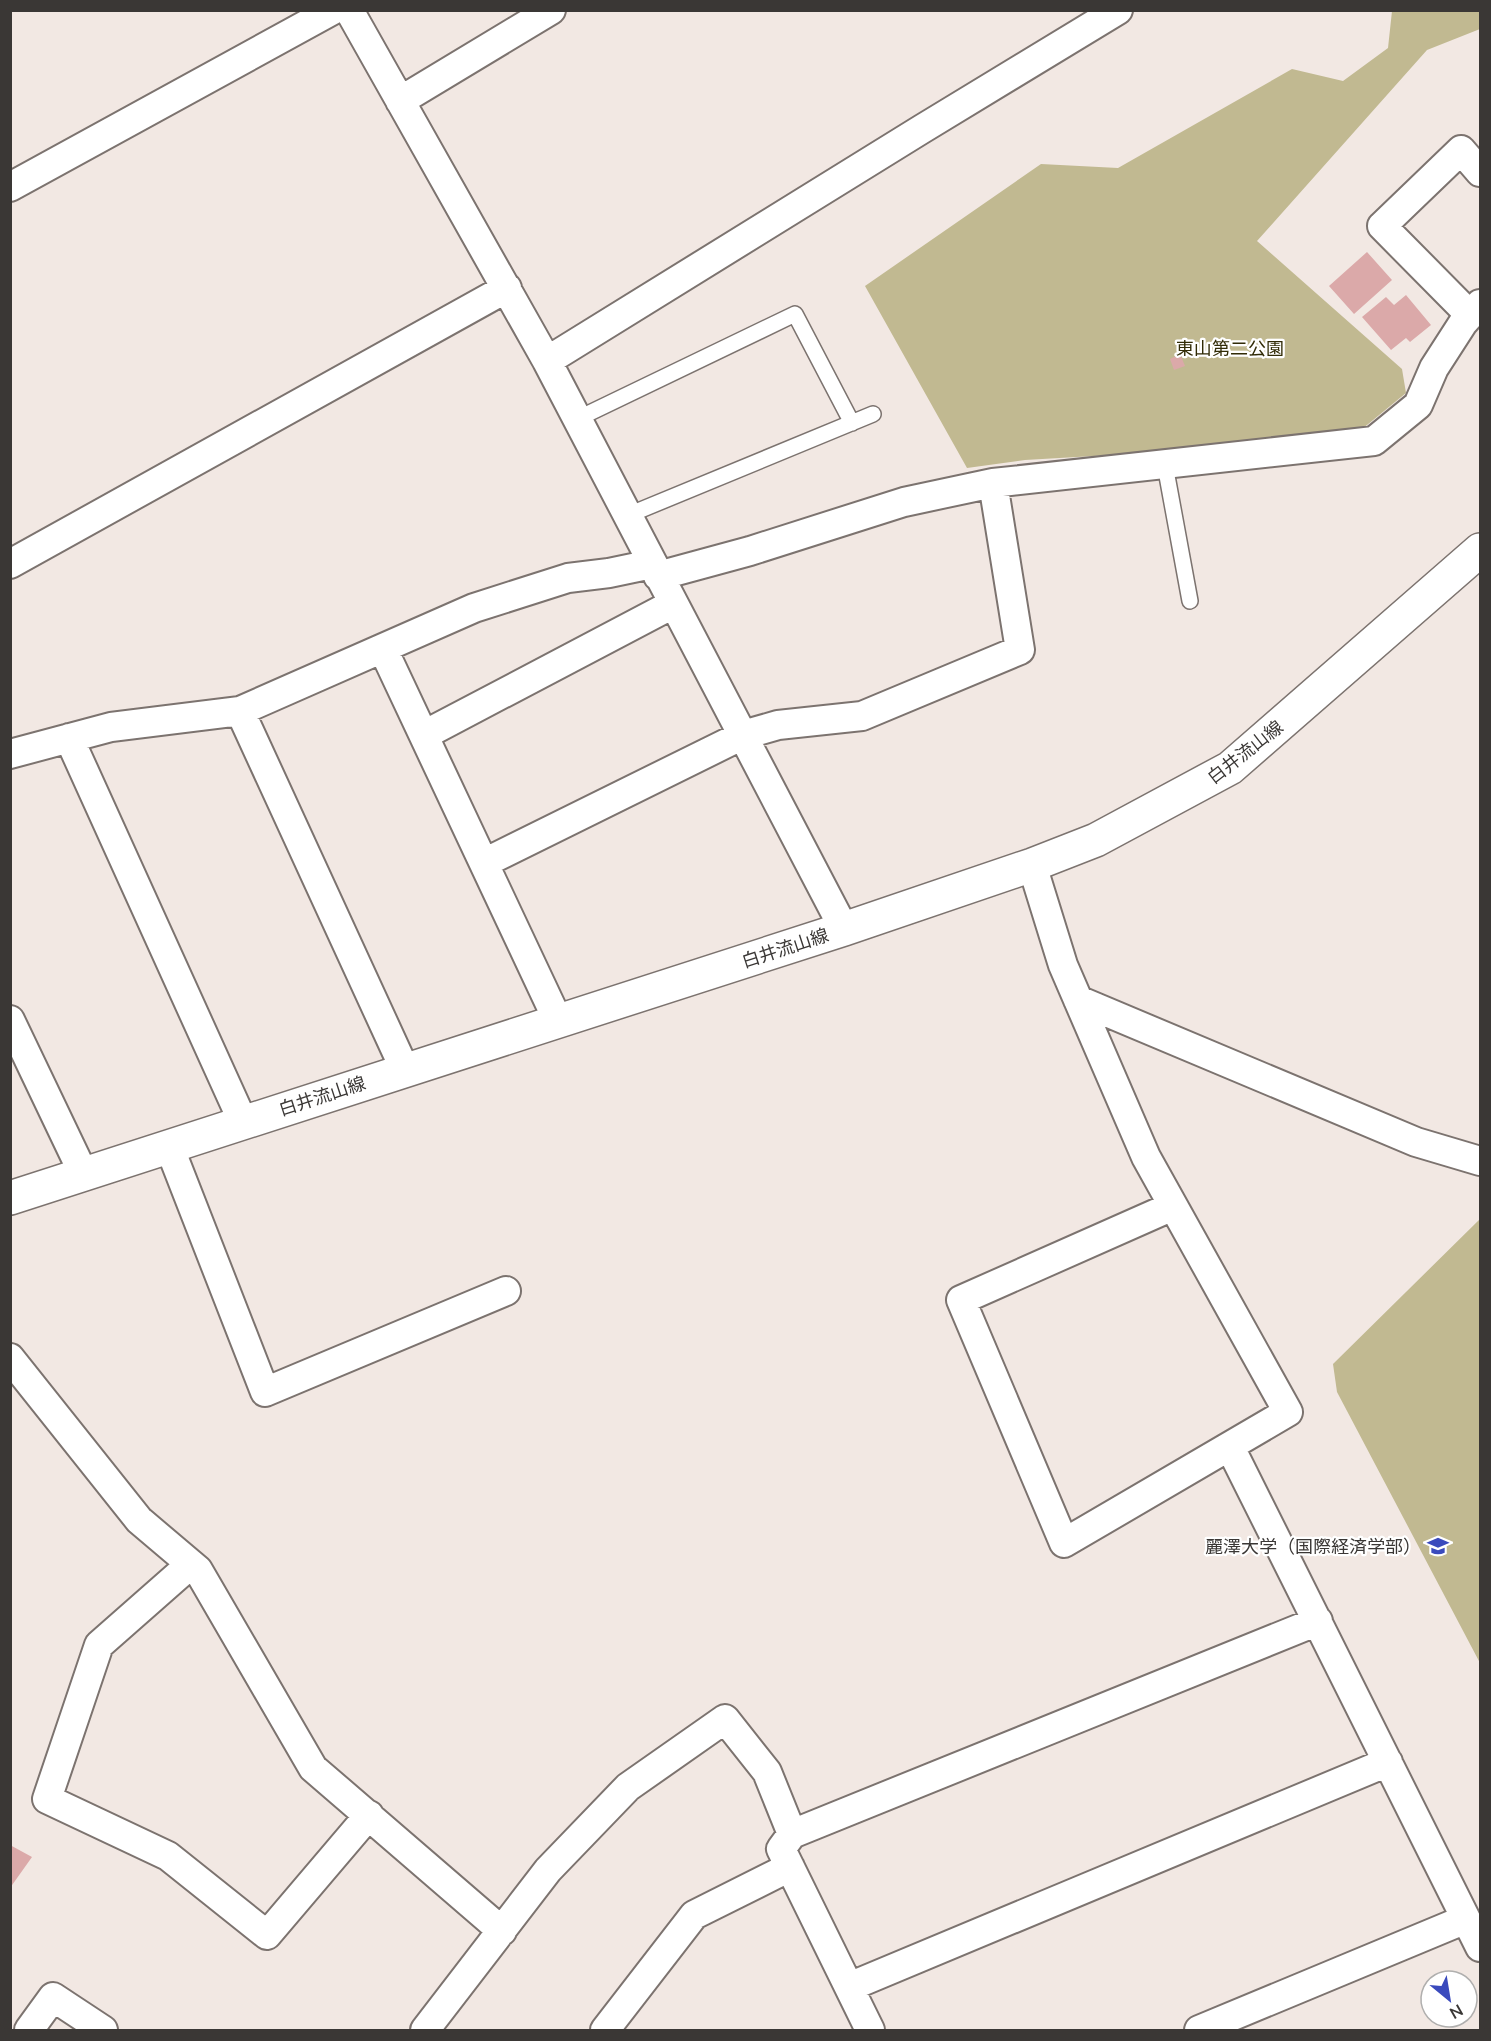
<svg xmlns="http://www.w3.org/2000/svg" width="1491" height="2041" font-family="Mulish,'Noto Sans JP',sans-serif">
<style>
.green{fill:#c1b991}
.building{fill:#dba9a9}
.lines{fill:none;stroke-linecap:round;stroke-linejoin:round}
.service-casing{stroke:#7c736f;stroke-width:18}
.minor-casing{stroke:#7c736f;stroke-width:32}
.secondary-casing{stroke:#7c736f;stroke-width:36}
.service{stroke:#fff;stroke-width:15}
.minor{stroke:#fff;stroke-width:28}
.secondary{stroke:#fff;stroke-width:33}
.labels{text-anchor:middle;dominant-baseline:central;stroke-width:4.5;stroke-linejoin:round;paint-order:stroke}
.park-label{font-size:18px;fill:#312b06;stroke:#fff}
.street-label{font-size:18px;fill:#3a3735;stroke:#fff}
.poi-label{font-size:18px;fill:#3a3735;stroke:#fff;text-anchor:end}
</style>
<rect width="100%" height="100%" fill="#f2e8e3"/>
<!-- green -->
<path class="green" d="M1392,11h88v18l-53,21 -170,191 145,128 4,24 -50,41 -193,18 -138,8 -58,8 -102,-182 176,-122 77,4 174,-99 51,12 45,-33z
M1480,1219v444l-143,-271 -4,-28z"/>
<!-- building -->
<path class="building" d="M1367,252l25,28 -38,34 -25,-28z
M1406,295l25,30 -21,17 -4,-4 -15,12 -29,-33 24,-20 8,8z
M1180,354l5,12 -11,4 -4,-11z
M10,1845l22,12 -22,31z"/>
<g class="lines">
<defs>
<path id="service" d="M577,419l218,-105 57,109
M1165,465l25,136
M626,516l247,-102"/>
<path id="minor" d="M349,10l198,351 297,568
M400,101l151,-91
M10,187l323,-177
M1470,315l-88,-89 79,-76 19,22
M547,361l375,-232 196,-119
M10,564l497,-276
M658,576l92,-25 154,-49 89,-19 381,-42 44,-36 16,-37 29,-45 17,-19
M383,649l175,372
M240,711l165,359
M424,735l249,-131
M69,738l174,384
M10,754l101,-27 129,-16 234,-103 94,-30 41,-5 43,-9
M484,863l259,-128 35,-10 84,-9 158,-66 -27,-167
M1032,865l31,100 83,192 142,255 -224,131 -103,-243 212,-94
M1078,1000l338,142 64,19
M10,1020l74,155
M169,1146l96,246 241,-101
M10,1358l129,162 59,50 115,198 189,163
M1230,1447l250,500
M191,1564l-92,81 -52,154 121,57 99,79 102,-120
M849,1987l539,-225
M29,2030l24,-33 50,33
M425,2030l123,-160 80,-83 97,-68 42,53 25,62
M605,2030l89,-115 96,-48
M870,2030l-89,-181 11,-15 526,-213
M1199,2030l267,-111"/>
<path id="secondary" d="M10,1198l834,-269 188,-64 64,-25 134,-72 250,-218"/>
</defs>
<!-- service casing -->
<use href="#service" class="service-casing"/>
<!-- minor casing -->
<use href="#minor" class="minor-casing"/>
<!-- secondary casing -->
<use href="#secondary" class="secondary-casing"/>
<!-- service -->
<use href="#service" class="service"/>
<!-- minor -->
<use href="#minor" class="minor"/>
<!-- secondary -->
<use href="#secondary" class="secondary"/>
</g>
<!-- icons -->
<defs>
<symbol id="university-bare" viewBox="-9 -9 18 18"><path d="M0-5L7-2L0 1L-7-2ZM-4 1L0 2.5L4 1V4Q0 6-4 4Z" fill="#3a4abd" stroke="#fff" stroke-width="2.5" paint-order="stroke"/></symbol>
</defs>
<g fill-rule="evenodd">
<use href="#university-bare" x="1423" y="1531" width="30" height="30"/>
</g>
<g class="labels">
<!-- park labels -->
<g class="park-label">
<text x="1230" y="348">東山第二公園</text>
</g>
<!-- street labels -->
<g class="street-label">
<text transform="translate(1245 752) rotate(-38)">白井流山線</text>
<text transform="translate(785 948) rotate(-18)">白井流山線</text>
<text transform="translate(322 1096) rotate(-18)">白井流山線</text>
</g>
<!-- poi labels -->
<g class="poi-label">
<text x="1421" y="1546">麗澤大学（国際経済学部）</text>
</g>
</g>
<!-- border -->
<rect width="1491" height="2041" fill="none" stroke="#3a3735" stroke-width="24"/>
<!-- north arrow -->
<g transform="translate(1449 1999) rotate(150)"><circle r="28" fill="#ffffff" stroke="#b0afae" stroke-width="1.5"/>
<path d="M0-4.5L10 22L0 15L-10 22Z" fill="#3a4abd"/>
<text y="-9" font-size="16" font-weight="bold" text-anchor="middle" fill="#3a3735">N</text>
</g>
</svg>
